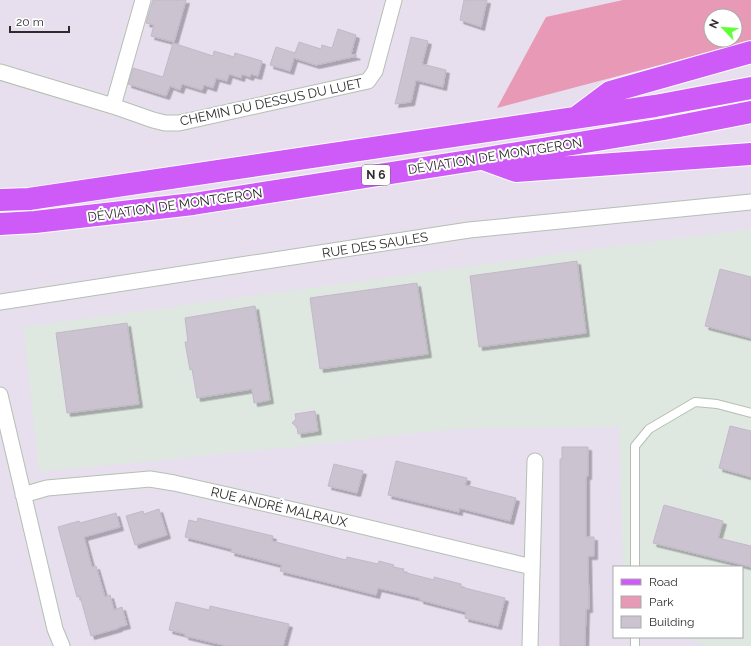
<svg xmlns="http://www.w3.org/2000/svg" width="751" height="646" font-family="Raleway,sans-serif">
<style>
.industrial{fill:#dfe7e1}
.green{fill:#e799b5;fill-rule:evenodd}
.building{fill:#cbc3d0;stroke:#c3b8ca;filter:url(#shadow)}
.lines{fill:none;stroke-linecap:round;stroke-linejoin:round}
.service-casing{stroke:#b5c0b2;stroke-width:10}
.minor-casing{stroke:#b5c0b2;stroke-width:17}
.primary-casing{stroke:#fff;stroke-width:24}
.service{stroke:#fff;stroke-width:8}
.minor{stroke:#fff;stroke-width:15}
.primary{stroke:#ce5bf7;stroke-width:22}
.labels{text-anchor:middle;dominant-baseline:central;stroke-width:4;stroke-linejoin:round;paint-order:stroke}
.shield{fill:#fff;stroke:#6b6b6b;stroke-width:1}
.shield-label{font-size:12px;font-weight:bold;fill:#2c2c2c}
.street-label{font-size:13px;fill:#2c2c2c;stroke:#fff}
</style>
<defs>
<filter id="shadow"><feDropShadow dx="3.5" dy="3.5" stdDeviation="0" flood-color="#0004"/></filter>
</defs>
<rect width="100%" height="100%" fill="#e7deee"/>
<!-- industrial -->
<path class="industrial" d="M751,229v417h-39l-34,-9h64v-70h-119l-4,-140 -164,2 -151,17 -265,26 -16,-145 600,-82z"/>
<!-- green -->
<path class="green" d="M623,0h128v41l-254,67 49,-91zM711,16h24v24h-24z"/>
<!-- building -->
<path class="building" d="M153,0h33l-12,42 -23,-6 3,-11 -8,-2z
M464,0h23l-6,27 -21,-7z
M338,29l18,6 -5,19 6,2 -41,9 -22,-7 -4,13 -20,-6 6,-18 19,6 4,-11 22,7 1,-4 10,3z
M411,37l17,4 -6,23 24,6 -3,17 -27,-7 -5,22 -16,2z
M173,43l40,13 1,-5 20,6 1,-4 27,8 -4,15 -7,-2 -1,3 -8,-3 -1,4 -12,-4 -2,7 -11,-3 -3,10 -9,-3 -2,5 -20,-6 -2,6 -10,-4 -4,10 -38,-12 5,-16 30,9z
M577,261l9,72 -107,14 -9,-71z
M720,269l31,8v61l-46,-12z
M417,283l11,71 -108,15 -10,-71z
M255,306l15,94 -16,3 -2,-14 -55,9 -5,-29 -2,1 -5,-28h3l-3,-24z
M127,323l12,81 -72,9 -11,-80z
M315,411l3,20 -20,3 -1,-7 -5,-4 4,-4 -1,-5z
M730,426l21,5v46l-32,-9z
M562,447h26v29h-2v61h8v19h-6l1,53h-3l-1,37h-25v-187h2z
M396,461l71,17 -2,7 51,13 -6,23 -51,-13v4l-71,-17z
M334,464l29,7 -6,22 -29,-7z
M664,505l59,16 -5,17 33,8v21l-98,-24z
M159,509l8,26 -32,10 -9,-29 17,-5 1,3z
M116,513l4,14 -36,10 8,30 4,-1 9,31 5,-2 4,15 8,-3 5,18 -8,2v1l-28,8 -11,-40 -3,1 -19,-70 21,-6 1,2z
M198,518l75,18 -1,5 74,19 1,-3 31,7 1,-3 15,4 -1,2 11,2 -1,3 31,8v-3l27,7v3l44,11 -7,28 -33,-8 1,-6 -46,-12v-2l-42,-10 -2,7 -63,-16 -33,-8 2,-6 -51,-13 1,-3 -47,-12 4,-17 8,2z
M176,602l33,8 1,-4 79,18 -6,22h-56l-42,-10v-2l-16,-4z"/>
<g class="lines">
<defs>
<path id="service" d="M635,567v-121l14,-17 46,-27 22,2 34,9
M635,637v9"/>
<path id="minor" d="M0,72l113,34 40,14 12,3h14l189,-42 7,-10 19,-71
M113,106l30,-106
M0,302l469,-72 282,-28
M0,395l55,234 7,17
M23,495l24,-7 103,-9 24,4 133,30 225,54
M530,646l5,-185"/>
<path id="primary" d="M578,116l32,-24 141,-40
M483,159l33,12 235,-17
M0,200l29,-1 626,-93 96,-18
M0,224l35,-2 158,-18 288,-45 183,-30 87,-17"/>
</defs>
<!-- service casing -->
<use href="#service" class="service-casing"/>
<!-- minor casing -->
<use href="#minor" class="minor-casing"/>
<!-- primary casing -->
<use href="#primary" class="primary-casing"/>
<!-- service -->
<use href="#service" class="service"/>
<!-- minor -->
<use href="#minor" class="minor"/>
<!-- primary -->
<use href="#primary" class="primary"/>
</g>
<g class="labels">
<!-- shield labels -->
<rect class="shield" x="362" y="165" width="28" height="20" rx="3"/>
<g class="shield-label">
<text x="376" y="175">N 6</text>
</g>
<!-- street labels -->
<g class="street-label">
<text transform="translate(271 102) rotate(-12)">CHEMIN DU DESSUS DU LUET</text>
<text transform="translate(495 156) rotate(-9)">DÉVIATION DE MONTGERON</text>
<text transform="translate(175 205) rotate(-8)">DÉVIATION DE MONTGERON</text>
<text transform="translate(375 245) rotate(-9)">RUE DES SAULES</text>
<text transform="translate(279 507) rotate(13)">RUE ANDRÉ MALRAUX</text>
</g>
</g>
<!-- legend -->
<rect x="613" y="566" width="130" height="72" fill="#ffffff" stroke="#ababab"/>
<rect x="621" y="579" width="20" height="6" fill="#ce5bf7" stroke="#ababab"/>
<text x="649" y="586" font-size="12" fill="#2c2c2c">Road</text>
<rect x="621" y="596" width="20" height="12" fill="#e799b5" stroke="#ababab"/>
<text x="649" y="606" font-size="12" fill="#2c2c2c">Park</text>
<rect x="621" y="616" width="20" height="12" fill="#cbc3d0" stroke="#ababab"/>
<text x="649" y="626" font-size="12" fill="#2c2c2c">Building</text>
<!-- north arrow -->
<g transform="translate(723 28) rotate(295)"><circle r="19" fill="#ffffff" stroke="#ababab"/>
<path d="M0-3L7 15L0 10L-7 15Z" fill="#64ff3b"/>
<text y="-6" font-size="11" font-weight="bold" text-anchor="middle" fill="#2c2c2c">N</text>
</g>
<!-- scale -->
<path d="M10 26v6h59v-6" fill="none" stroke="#2c2c2c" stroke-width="2"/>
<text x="16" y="26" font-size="12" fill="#2c2c2c" stroke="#ffffff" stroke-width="3" paint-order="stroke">20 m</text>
</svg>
